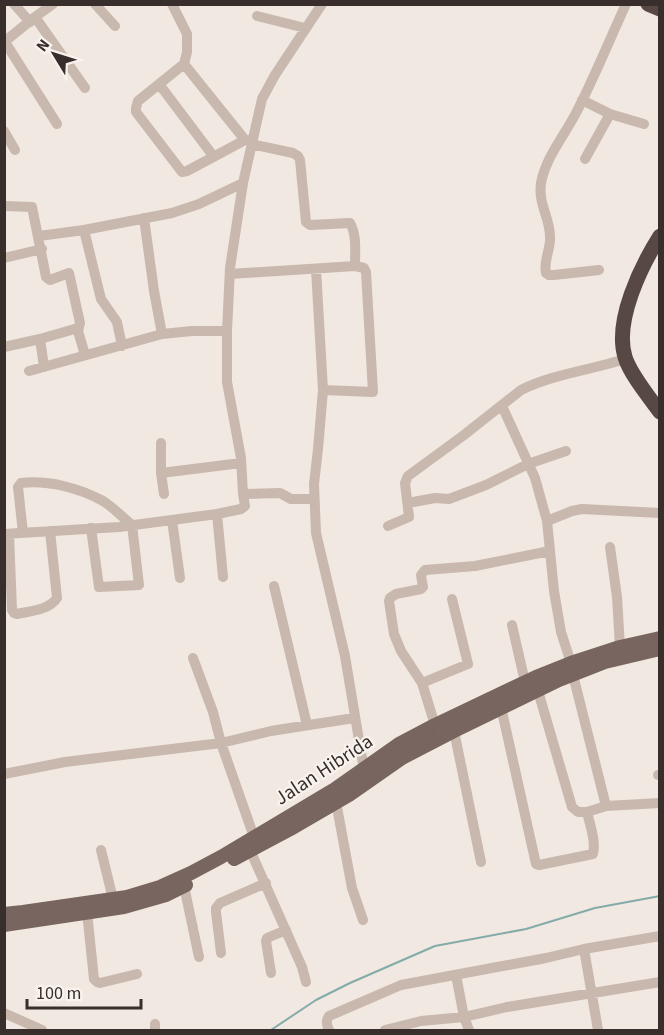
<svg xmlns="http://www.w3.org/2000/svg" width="664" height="1035" font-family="'Source Sans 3',sans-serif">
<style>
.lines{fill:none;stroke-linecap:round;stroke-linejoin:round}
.stream{stroke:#83aba9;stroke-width:2}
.minor{stroke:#c8b8ae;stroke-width:10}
.major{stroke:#78655f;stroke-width:14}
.highway{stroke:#584844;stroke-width:15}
.labels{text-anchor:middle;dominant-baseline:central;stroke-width:4.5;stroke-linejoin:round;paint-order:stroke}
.street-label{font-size:20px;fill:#382e2c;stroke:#f9f3ee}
</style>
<rect width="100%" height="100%" fill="#f1e8e1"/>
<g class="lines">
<!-- stream -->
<path class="stream" d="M271,1030l45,-30 34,-17 85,-37 91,-17 69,-21 65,-12"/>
<!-- minor -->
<path class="minor" d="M14,4l16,18
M95,4l20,22
M172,4l15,30v18l-3,12 -46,37 -2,7v4l46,60 5,-1 58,-31h7
M257,16l48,12
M35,17l18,-13
M4,42l31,-25 50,71
M5,42l52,82
M184,64l61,76
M159,84l55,73
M582,100l28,14 -25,45
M610,114l34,10
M4,131l11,19
M251,144l42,9 5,3 2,4 6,62 4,3 40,-2c7,12 5,29 5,43
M4,206l28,1 14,70 4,3 19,-7 11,50 -2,8 7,24
M144,218l10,73 8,43
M84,230l17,69 16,23 5,24
M39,236l45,-6 88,-17 27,-9 44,-21
M4,258l38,-9
M316,269l7,121 -5,59 -4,35 2,49 29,123 19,114
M599,270l-45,5h-5l-3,-2c-3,-12 5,-24 4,-36 0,-20 -12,-32 -9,-54 5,-26 23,-47 35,-70 18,-35 33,-72 50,-109
M230,274l125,-8 9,2 2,4 7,120 -50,-2
M40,339l4,28
M4,347l36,-8 38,-11
M29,371l133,-37 30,-3h35
M502,406l33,72 12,43 7,70 7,41 10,31 2,12 33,131
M161,443v30l3,21
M161,473l80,-10
M243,494l37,-1 11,6h22
M408,503l27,-5 14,1 37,-14 42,-21 38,-13
M217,514l6,63
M172,520l8,58
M547,521l25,-10 10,-2 78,4
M388,526l21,-9 -4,-34 3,-7 56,-41 57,-45c32,-16 70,-20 104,-31
M23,533l-5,-46 3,-4c28,-3 58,5 82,18 10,6 19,16 29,24l7,60 -40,2 -8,-59
M4,534l115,-7 98,-13 24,-5 4,-3 -2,-12 -2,-36 -14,-76v-51l3,-63 13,-85 19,-84 13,-24 47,-71
M9,534l3,76 2,3 3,1c14,-3 32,-4 40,-16l-7,-67
M610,547l7,50 3,50
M274,586l33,139
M512,625l13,57
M193,658l20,54 8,31 33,94
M422,683l46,-19 -16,-65
M538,691l34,116 6,5h9
M501,707l35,157 3,1 54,-11c3,-13 -3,-29 -6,-42l19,-6 54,-3
M435,725l-13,-42 -21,-32 -7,-17 -5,-33 1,-3 6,-4 25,-5 2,-2 -2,-12 4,-5 50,-4 75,-15
M454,731l27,131
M4,774l61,-12 156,-19 50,-12 83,-13
M658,775h2
M336,802l16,86 11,32
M101,850l12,49
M250,850l52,117 4,15
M184,886l15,71
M87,912l7,67 3,3 3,1 37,-9
M584,949l14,81
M221,953l-5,-41v-4l4,-5 46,-20
M271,973l-5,-32 1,-3 19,-8
M456,975l8,42 5,13
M4,1013l38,17
M155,1030v-6
M329,1030c-2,-4 -4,-9 0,-14l72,-31 145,-27 38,-9 76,-13
M385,1030l36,-9 43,-4 43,-10 153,-25"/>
<!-- major -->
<path class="major" d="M234,859l60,-32 55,-32 53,-37 52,-27 105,-51 46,-18 55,-13
M4,914l19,-2 104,-15 33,-10 31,-14 30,-16 114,-68 64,-45 36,-19 101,-48 35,-14 49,-16 40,-9
M4,925l120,-18 42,-12 20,-10"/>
<!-- highway -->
<path class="highway" d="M648,4l12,5
M660,236c-19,30 -46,85 -35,121 5,17 24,40 35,55"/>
</g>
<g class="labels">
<!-- street labels -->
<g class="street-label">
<text transform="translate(324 770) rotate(-33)">Jalan Hibrida</text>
</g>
</g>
<!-- border -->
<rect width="664" height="1035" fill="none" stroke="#382e2c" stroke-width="12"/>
<!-- north arrow -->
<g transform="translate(54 54) rotate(308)" stroke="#f9f3ee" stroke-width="4.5" paint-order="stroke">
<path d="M0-4.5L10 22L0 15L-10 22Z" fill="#382e2c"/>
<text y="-9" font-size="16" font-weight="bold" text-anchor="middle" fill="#382e2c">N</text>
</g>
<!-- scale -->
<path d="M27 999v9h114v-9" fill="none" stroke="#382e2c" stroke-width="3"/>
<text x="36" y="999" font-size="18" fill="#382e2c" stroke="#f9f3ee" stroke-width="4.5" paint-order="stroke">100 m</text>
</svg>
